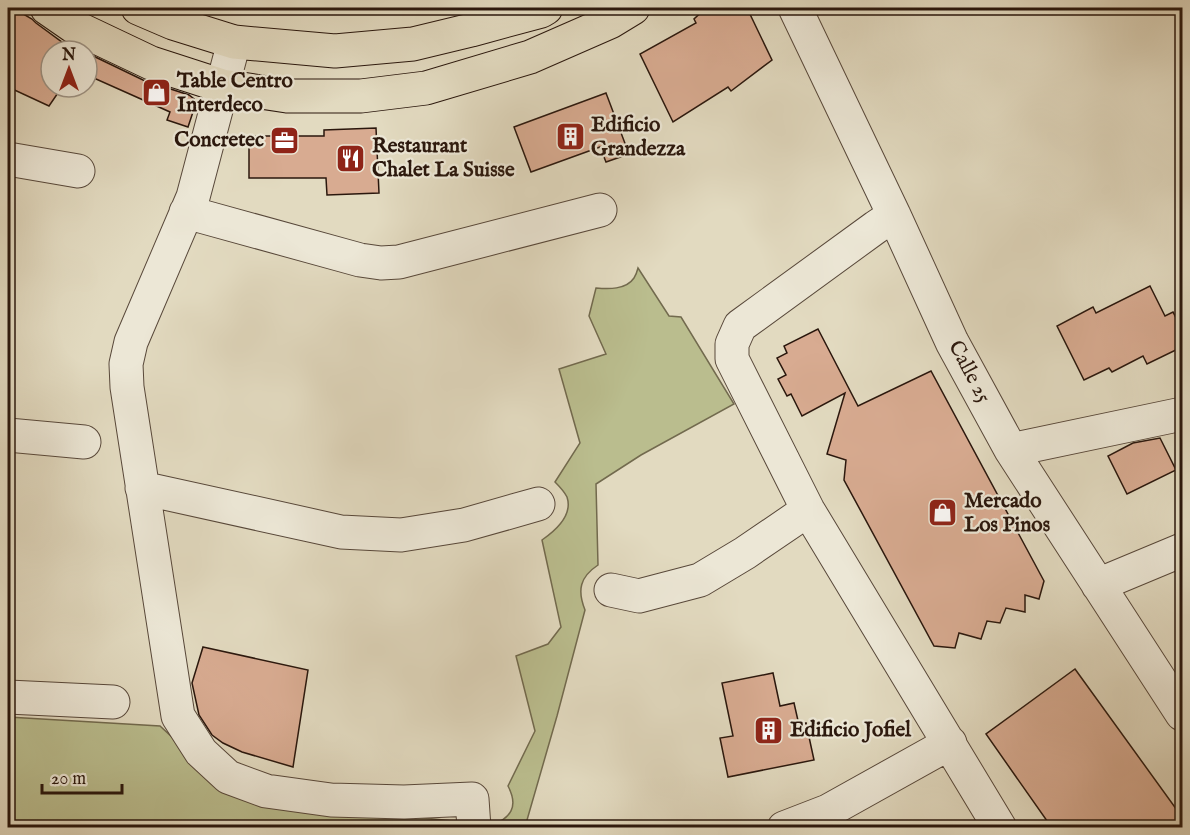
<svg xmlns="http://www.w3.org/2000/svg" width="1190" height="835" font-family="'IM FELL English',serif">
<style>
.green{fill:#babd8e;stroke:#726a4e;stroke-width:1.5}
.building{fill:#d8ab91;stroke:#2a170d;stroke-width:1.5}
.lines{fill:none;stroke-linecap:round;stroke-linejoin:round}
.minor-casing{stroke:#58483a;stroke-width:35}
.major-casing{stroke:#2a170d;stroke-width:35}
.minor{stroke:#ece7d6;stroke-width:33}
.major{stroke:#e2dac0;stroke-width:33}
.labels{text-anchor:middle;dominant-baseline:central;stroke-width:4.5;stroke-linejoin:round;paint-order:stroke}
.poi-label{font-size:21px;font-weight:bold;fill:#2a170d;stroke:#ece7d6;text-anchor:start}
.street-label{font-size:21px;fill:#2a170d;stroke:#ece7d6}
</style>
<rect width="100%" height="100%" fill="#e2dac0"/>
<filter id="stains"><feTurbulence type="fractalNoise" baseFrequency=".00333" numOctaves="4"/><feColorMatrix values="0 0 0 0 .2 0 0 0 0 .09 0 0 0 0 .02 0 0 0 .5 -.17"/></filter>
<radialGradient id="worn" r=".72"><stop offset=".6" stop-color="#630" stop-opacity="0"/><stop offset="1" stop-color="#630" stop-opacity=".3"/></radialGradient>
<!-- green -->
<path class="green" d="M638,268l31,48 12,1 53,87 -93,51 -45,29 2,81c-18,12 -21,25 -13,45l-28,106 -32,111h-35v-1c21,-8 29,-19 18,-40l27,-55 -19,-75 32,-12 13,-17 -19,-87c13,-9 31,-25 25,-43 -3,-6 -8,-11 -12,-15l25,-39 -21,-74 47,-15 -17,-38 7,-28c12,1 30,2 38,-10 2,-3 3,-6 4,-10z
M8,717l152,9 39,36 177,51 86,9 -1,5h-453z"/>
<!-- building -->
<path class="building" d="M8,8h5l19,11 4,4 26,19 20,9h-31v36h11l-13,19 -41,-19z
M706,8h41l25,52 -41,31 -3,-4 -55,35 -33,-68 56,-31 -2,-4z
M87,53l56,27 46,15 5,4 1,7 -7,21 -21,-7 3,-8 -83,-37z
M606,93l23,61 -23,8 -6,-15 -69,25 -17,-45z
M376,128l3,65 -52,2 -1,-17h-77v-42h75v-6z
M1150,286l15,30 8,-4 9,18v17l-35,17 -4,-8 -31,16 -3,-4 -25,12 -27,-54 36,-19 3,6z
M818,329l40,77 73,-35 113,210 -5,18 -14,-4v17l-19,-4 -6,15 -13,-2 -6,18 -22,-6 -4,15 -21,-2 -90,-166 2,-20 -19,-6 18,-61 -43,23 -11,-22 -4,2 -9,-17 8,-4 -9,-17 10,-5 -3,-7z
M1160,438l16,32 -49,24 -19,-38 25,-13z
M203,647l105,23 -15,97 -51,-15 -19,-9 -11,-8 -13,-20 -7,-32z
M1075,669l107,148v11h-130l-66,-94z
M773,673l7,33 14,-3 5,22 7,-2 8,37 -86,17 -8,-39 13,-2 -11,-53z"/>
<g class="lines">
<defs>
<path id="minor" d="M795,8l99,207 58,127 59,108 171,264
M234,42l-41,155 -62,145 -5,22 1,23 51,329 23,36 27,25 38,14 65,9 73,2 68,-3 2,29
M8,159l70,12
M186,212l174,48 21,3 18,-1 201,-52
M894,215l-18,12 -136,99 -8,18v15l76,151 192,318
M8,435l76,7
M1011,450l171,-36
M142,488l199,44 60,3 63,-10 74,-21
M1098,585l84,-35
M611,590l28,6 61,-16 45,-27 63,-43
M8,697l105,5
M784,828l44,-17 122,-68"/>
<path id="major" d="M47,8l26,18 78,37 71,23 65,10h74l65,-8 104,-31 80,-35 23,-14
M138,8l35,15 61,19 101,9 78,-7 58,-14 70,-19 5,-3"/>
</defs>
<!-- minor casing -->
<use href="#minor" class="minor-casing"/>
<!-- major casing -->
<use href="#major" class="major-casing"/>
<!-- minor -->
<use href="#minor" class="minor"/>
<!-- major -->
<use href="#major" class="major"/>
</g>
<!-- icons -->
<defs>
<symbol id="shop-square" viewBox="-11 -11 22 22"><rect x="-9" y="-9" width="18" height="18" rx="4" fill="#8f2418" stroke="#ece7d6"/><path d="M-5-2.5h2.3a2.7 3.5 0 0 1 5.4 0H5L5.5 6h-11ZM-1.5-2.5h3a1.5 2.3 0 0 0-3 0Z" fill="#fff"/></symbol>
<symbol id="building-square" viewBox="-11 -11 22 22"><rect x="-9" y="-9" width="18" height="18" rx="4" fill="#8f2418" stroke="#ece7d6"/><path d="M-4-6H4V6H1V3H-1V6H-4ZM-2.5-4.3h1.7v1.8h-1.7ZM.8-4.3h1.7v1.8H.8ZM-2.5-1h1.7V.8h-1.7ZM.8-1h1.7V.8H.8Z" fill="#fff"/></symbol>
<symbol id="office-square" viewBox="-11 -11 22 22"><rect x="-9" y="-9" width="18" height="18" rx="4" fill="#8f2418" stroke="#ece7d6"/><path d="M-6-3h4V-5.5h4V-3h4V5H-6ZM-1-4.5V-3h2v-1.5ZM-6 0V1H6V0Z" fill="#fff"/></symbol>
<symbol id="restaurant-square" viewBox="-11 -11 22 22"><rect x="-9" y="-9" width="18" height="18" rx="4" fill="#8f2418" stroke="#ece7d6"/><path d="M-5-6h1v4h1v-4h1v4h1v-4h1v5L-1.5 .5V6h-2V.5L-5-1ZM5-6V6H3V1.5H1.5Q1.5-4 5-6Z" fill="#fff"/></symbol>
</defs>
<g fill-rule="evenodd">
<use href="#shop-square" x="140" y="76" width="33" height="33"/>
<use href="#building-square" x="554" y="120" width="33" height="33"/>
<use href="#office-square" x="268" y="124" width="33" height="33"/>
<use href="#restaurant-square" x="334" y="142" width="33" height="33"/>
<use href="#shop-square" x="926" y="496" width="33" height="33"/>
<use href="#building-square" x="752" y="714" width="33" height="33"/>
</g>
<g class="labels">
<!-- poi labels -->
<g class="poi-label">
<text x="177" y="81">Table Centro<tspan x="177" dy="24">Interdeco</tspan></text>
<text x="591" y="125">Edificio<tspan x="591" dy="24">Grandezza</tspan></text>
<text x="264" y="140" text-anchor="end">Concretec</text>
<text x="372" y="146">Restaurant<tspan x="372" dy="24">Chalet La Suisse</tspan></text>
<text x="964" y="501">Mercado<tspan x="964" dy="24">Los Pinos</tspan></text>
<text x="790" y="730">Edificio Jofiel</text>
</g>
<!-- street labels -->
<g class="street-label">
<text transform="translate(969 372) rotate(62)">Calle 25</text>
</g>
</g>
<!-- margin -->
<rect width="1190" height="835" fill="none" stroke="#e2dac0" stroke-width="30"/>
<rect x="9" y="9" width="1172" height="817" fill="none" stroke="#2a170d" stroke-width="3"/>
<rect x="15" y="15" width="1160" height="805" fill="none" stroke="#2a170d" stroke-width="1.5"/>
<!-- north arrow -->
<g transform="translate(69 69)"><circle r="28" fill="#ece7d6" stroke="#9e9486" stroke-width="1.5"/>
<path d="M0-4.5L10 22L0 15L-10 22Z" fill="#8f2418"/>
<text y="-9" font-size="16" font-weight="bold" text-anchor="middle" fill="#2a170d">N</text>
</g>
<!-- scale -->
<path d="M42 784v9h80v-9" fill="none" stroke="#2a170d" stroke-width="3"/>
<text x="51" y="784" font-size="18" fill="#2a170d" stroke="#ece7d6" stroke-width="4.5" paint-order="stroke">20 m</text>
<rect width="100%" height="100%" filter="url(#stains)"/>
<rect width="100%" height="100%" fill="url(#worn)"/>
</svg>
